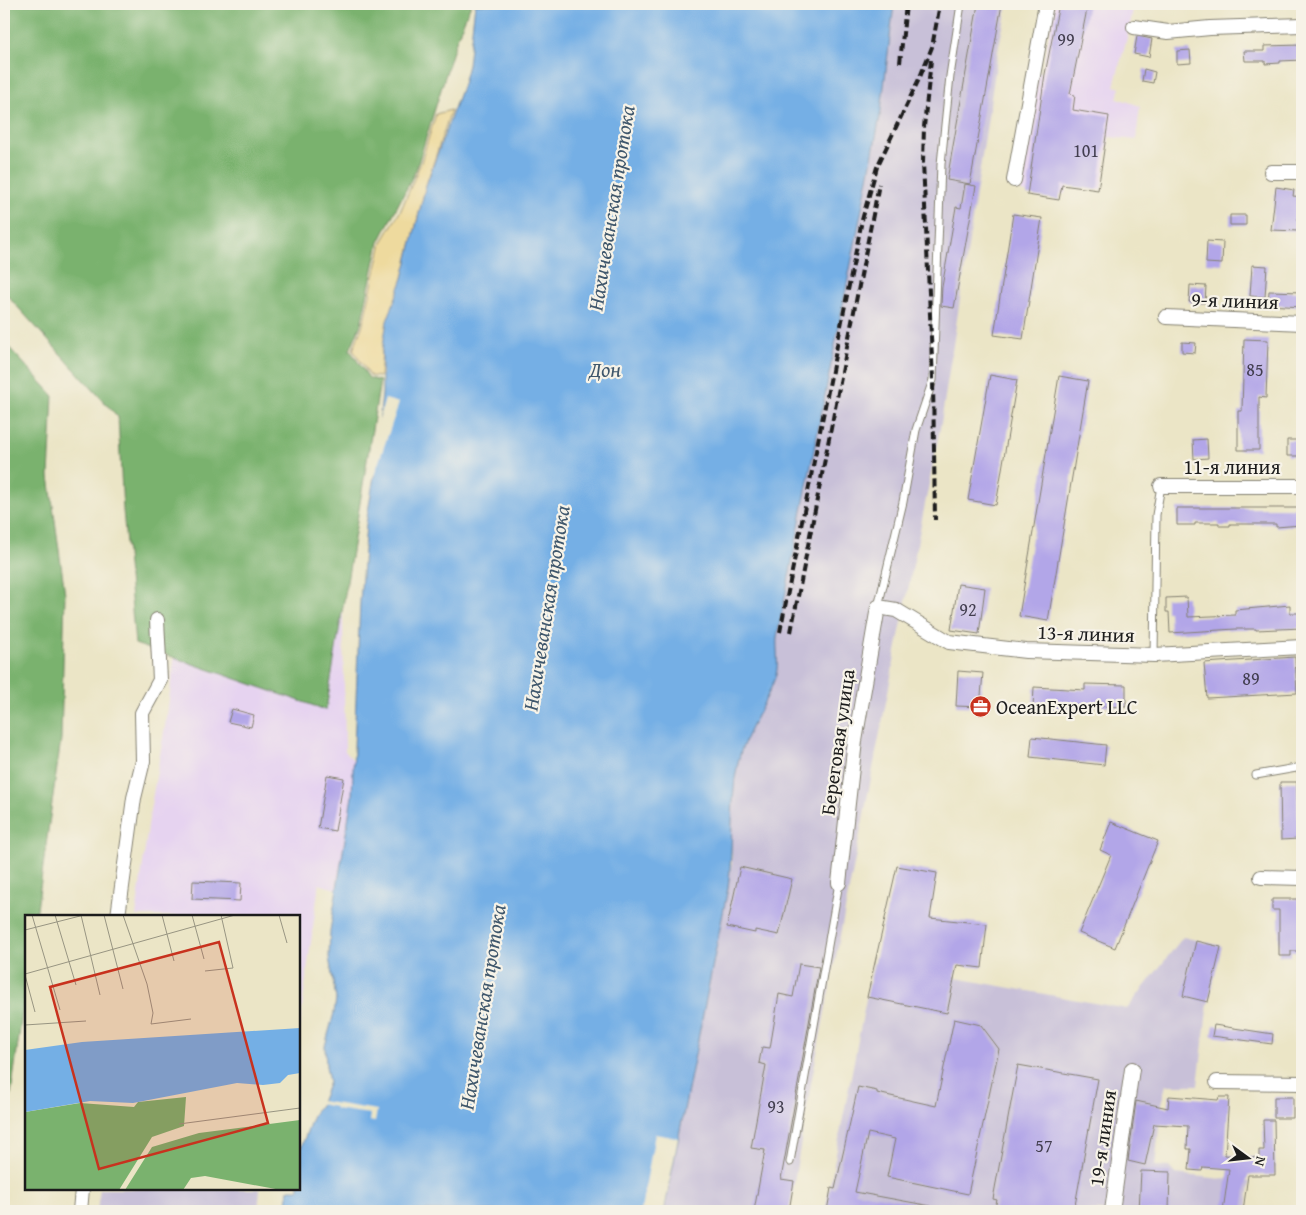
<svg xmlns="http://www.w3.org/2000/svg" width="1306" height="1215" font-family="'Gentium Book Plus',serif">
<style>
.built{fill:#e6d3f0}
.industrial{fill:#c8c0d8}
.forest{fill:#7ab26e;stroke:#4b6745}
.sand{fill:#eeda9e;stroke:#857b5d}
.water{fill:#74afe5;stroke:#486680}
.pier{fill:#ebe5c6}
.building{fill:#b2a6e8}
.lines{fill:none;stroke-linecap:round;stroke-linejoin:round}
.service-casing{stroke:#848071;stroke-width:9}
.minor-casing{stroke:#848071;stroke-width:16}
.service{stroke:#fff;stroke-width:7}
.minor{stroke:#fff;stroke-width:14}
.rail{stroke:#1c1c1c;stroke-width:4;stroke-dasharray:8 4;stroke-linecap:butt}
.labels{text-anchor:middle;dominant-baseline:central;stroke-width:4.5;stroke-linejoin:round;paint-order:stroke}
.number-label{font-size:18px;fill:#423e4f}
.street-label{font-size:20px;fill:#1c1c1c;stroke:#f7f3e8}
.poi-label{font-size:20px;fill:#1c1c1c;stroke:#f7f3e8;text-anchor:start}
.water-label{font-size:21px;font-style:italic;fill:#3f576c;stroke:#f7f3e8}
.inset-road{fill:none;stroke:#989582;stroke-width:1}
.view{fill:#c8321e;fill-opacity:0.15;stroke:#c8321e;stroke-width:2.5}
.inset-edge{fill:none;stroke:#1c1c1c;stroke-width:2.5}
</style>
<rect width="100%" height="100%" fill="#f7f3e8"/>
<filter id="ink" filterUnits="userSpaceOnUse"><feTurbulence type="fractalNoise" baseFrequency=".02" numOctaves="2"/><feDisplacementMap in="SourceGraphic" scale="10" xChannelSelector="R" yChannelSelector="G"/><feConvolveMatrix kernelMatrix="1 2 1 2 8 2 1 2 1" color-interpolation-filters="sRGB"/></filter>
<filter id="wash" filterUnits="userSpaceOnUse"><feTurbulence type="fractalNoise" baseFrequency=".0096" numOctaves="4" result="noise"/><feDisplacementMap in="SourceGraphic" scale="20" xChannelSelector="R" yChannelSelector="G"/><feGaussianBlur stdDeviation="1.12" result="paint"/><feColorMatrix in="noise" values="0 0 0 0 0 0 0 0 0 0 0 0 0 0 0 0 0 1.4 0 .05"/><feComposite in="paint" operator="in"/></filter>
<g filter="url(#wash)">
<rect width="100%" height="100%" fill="#ebe5c6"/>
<!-- built -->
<path class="built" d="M1055,4h79l-6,30 -14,52 6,2 -3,10 23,8 -4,34 -27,-3 -8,53 -33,-5 -3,9h-7l-2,5 -35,-7 15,-120h6z
M201,458l140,27 4,266 9,10 -2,35 -16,93 -17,-5 -20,145v-113h-163l14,-105 17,-96z"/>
<!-- industrial -->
<path class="industrial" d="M894,4h114l-9,41 -58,378 -130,660 -22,128h-125l68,-348v-66l6,-36 6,-19 32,-68 1,-37 104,-526z
M1183,937l39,9 -15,64 -9,75h-32l-4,15 -7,66 14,1 6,7 75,8 -3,29h-422l48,-248 254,46z
M100,1189h160l-2,22h-161z"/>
<!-- forest -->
<path class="forest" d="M4,4h467l-14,34 -41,132 -37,72 -18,82 -11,26 19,28 11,3 -54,329 -191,-66 -12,-134 -5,-93 -114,-125z
M4,342l49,53 -4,81 16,118 -4,145 -25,177h-10v70l-22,159z"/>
<!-- sand -->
<path class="sand" d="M451,110l-25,75 -23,93 -21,73 -2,26 -10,-1 -17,-26 10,-26 19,-82 19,-32 20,-48 15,-48z"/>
<!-- water -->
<path class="water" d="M475,4h419l-13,107 -11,57 -93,469c-1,12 2,26 -1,38 -10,30 -31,56 -38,87 -9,42 -4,84 -10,126l-64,323h-378l3,-22h10v-35l14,-39 7,-10 9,-23 -3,-16 -1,-20 9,-33 2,-14 -7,-42 1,-26 22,-135 8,-194 6,-78 8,-48 8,-82v-43l5,-30 16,-43 23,-93 37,-101 5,-19z"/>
<!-- pier -->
<path class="pier" d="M385,399l14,4 -25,73 -2,-1 4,-46z
M320,1101l57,9 -2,12 -6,-1 1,-7 -35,-5v-2l-15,-3z
M655,1134l23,4 -14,73h-19l-4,-1z"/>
<g id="blocks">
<!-- building -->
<path class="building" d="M978,4h24l-32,180 -23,-4z
M1059,4h29l-18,90 5,1 -2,15 36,6 -11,74 -36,-5 -3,15 -32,-5 18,-121z
M1137,36l15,3 -3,18 -15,-3z
M1302,45v15l-22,1v2l-15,1v-3h-20l-1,-10h20v-5z
M1190,50l1,13 -14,1v-13z
M1144,69l11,3 -2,11 -11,-2z
M965,184l11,2 -22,122 -13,-2 1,-19 14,-80 5,1z
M1276,187l18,3 -1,6 9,1v16l-4,-1v19l-27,-1z
M1013,214l29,4 -19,121 -29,-4z
M1230,215h16v10h-16z
M1207,241l16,1 -1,22 -16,-1z
M1252,265l15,1 -2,31 -15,-1z
M1190,285l16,1 -1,17 -16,-1z
M1269,291l33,1v15l-34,-2z
M1244,339l24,1 -2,58 -7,-1v53h-21v-39h4z
M1182,342l14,1 -1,10 -13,-1z
M990,375l27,5 -21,125 -28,-5z
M1059,376l29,5 -40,240 -29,-5z
M1207,439l1,19 -14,1 -1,-19z
M1287,440h15v16h-15z
M1177,508h125v17l-26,2v-3h-46v2h-11v-3h-24v2h-18z
M958,584l27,4 -6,46 -28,-4z
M1187,597l1,20 47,-2v-5l55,-5v8h12v15l-46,2v-1h-20l-66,4 -1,-21h-3v-14z
M1295,657l2,36 -90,5 -3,-35z
M958,671l25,2 -3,34 -24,-1z
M1085,684l41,1v22l-58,-2 -1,5 -34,-2 1,-21 51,3z
M232,709l22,6 -3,12 -23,-5z
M1032,737l74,8 -2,20 -74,-8z
M327,775l17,3 -9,53 -17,-3z
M1280,782h17l1,57 -17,1z
M1111,822l47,19 -43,107 -36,-15 32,-78 -11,-5z
M897,866l40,7 -7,45 57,6 -5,44 -25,-3 -10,48 -80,-16z
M740,867l52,12 -13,56 -24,-5v3l-28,-6z
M193,881l48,2 -1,18 -48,-2z
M1272,899h30l-1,52h-10v5h-12v-46h-7z
M1196,941l25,6 -13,55 -25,-6z
M799,964l20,3 -38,212 13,2 -5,30h-35l11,-61 -14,-2 15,-83 -7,-2 3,-16 8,1 9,-54 14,3z
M954,1019l27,6 18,24 -31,145 -81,-17 8,-38 -27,-6 -13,59 76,14v5h-104l4,-23 4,1 23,-102 19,4v2l59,13z
M1214,1025l59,9 -1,10 -60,-8z
M1018,1065l80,14 -24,132h-80l3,-11 -4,-1z
M1169,1096l49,4 1,-3h10l-4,58 34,3v-8h5l-1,-30h11l1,55h-27l-5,36h-20l6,-42 -26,-2 -1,4 -13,-1 2,-21h-4l1,-23 -34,-2 -9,41 -17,-4 8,-60 32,7z
M1274,1097h19v21h-19z
M1141,1171l29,1 -1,39h-30z"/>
</g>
</g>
<g filter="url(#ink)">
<use href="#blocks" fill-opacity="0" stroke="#848071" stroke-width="1"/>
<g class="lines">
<defs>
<path id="service" d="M878,607l25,-105 13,-72 17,-50 8,-216 9,-88 11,-72
M1154,655l2,-140 5,-29
M1256,775l46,-8
M790,1162l49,-279"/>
<path id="minor" d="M1134,27l34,5 42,-4 92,-3
M1271,172h31
M1014,180l32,-176
M1166,317l136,6
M1161,486h141
M1261,877l41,1
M839,883l16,-142 23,-134 18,3 53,32 77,9 128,4 148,-8
M118,916l16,-118 9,-37 -1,-48 18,-33 -3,-60
M1217,1082l85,1
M80,1211l2,-22
M1112,1211l20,-142"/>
</defs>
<!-- service casing -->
<use href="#service" class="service-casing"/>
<!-- minor casing -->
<use href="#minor" class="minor-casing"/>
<!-- service -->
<use href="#service" class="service"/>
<!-- minor -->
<use href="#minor" class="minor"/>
<!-- rail -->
<path class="rail" d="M931,60l-7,67 -1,35 10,218 2,140
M900,63l6,-59
M780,632l82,-412 15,-53 43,-90 12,-30 8,-43
M791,632l88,-448"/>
</g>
</g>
<!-- icons -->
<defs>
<symbol id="office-disc" viewBox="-11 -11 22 22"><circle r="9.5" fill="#c8321e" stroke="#f7f3e8"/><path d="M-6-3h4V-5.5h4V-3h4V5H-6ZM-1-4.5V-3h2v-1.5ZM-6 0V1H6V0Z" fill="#fff"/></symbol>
</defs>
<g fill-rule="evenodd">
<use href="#office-disc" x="968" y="694" width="25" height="25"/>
</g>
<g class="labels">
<!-- number labels -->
<g class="number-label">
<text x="1066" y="39">99</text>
<text x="1086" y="150">101</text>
<text x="1255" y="369">85</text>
<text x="968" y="609">92</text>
<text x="1251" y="678">89</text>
<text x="776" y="1106">93</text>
<text x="1044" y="1145">57</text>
</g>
<!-- street labels -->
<g class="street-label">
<text transform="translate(1235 300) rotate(2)">9-я линия</text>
<text x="1232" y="466">11-я линия</text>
<text transform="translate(1086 633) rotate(2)">13-я линия</text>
<text transform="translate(837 742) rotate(-82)">Береговая улица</text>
<text transform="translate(1102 1138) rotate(-82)">19-я линия</text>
</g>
<!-- poi labels -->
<g class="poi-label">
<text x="996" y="706">OceanExpert LLC</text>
</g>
<!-- water labels -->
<g class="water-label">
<text transform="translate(611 208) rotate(-81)">Нахичеванская протока</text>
<text x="605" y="369">Дон</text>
<text transform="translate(546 608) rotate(-81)">Нахичеванская протока</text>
<text transform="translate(482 1007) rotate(-81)">Нахичеванская протока</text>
</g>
</g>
<!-- overview -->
<g transform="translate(25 915)">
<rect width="275" height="275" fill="#ebe5c6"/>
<path d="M161,182l-2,29 -32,11 -33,53h-94v-78l55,-9 54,4 4,-5zM275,205v70h-19l-76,-14 -14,2 -8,12h-58l27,-43 47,-14z" fill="#7ab26e"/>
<path d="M275,113v45l-12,2 -8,8 -17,2 -26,-2 -104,20 -43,-2 -65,11v-62l57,-8z" fill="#74afe5"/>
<path class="inset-road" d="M7,0l28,95M30,0l21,70M56,0l19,80M79,0l19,74M98,0l24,69 6,29 -2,11 40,-5M137,0l12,46M167,0l12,44M254,0l8,28M0,15l59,-15M180,56l28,-3 -12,-53M0,59l210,-59M0,60l10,37M0,110l61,-4M154,209l121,-16"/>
<path class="view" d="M194,27l49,181 -169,46 -49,-182z"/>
<rect width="275" height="275" class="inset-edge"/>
</g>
<!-- margin -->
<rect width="1306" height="1215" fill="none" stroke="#f7f3e8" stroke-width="20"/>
<!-- north arrow -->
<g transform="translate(1248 1158) rotate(105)" stroke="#f7f3e8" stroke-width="4" paint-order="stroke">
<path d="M0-4L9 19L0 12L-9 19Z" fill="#1c1c1c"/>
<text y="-8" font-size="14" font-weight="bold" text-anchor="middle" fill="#1c1c1c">N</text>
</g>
</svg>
